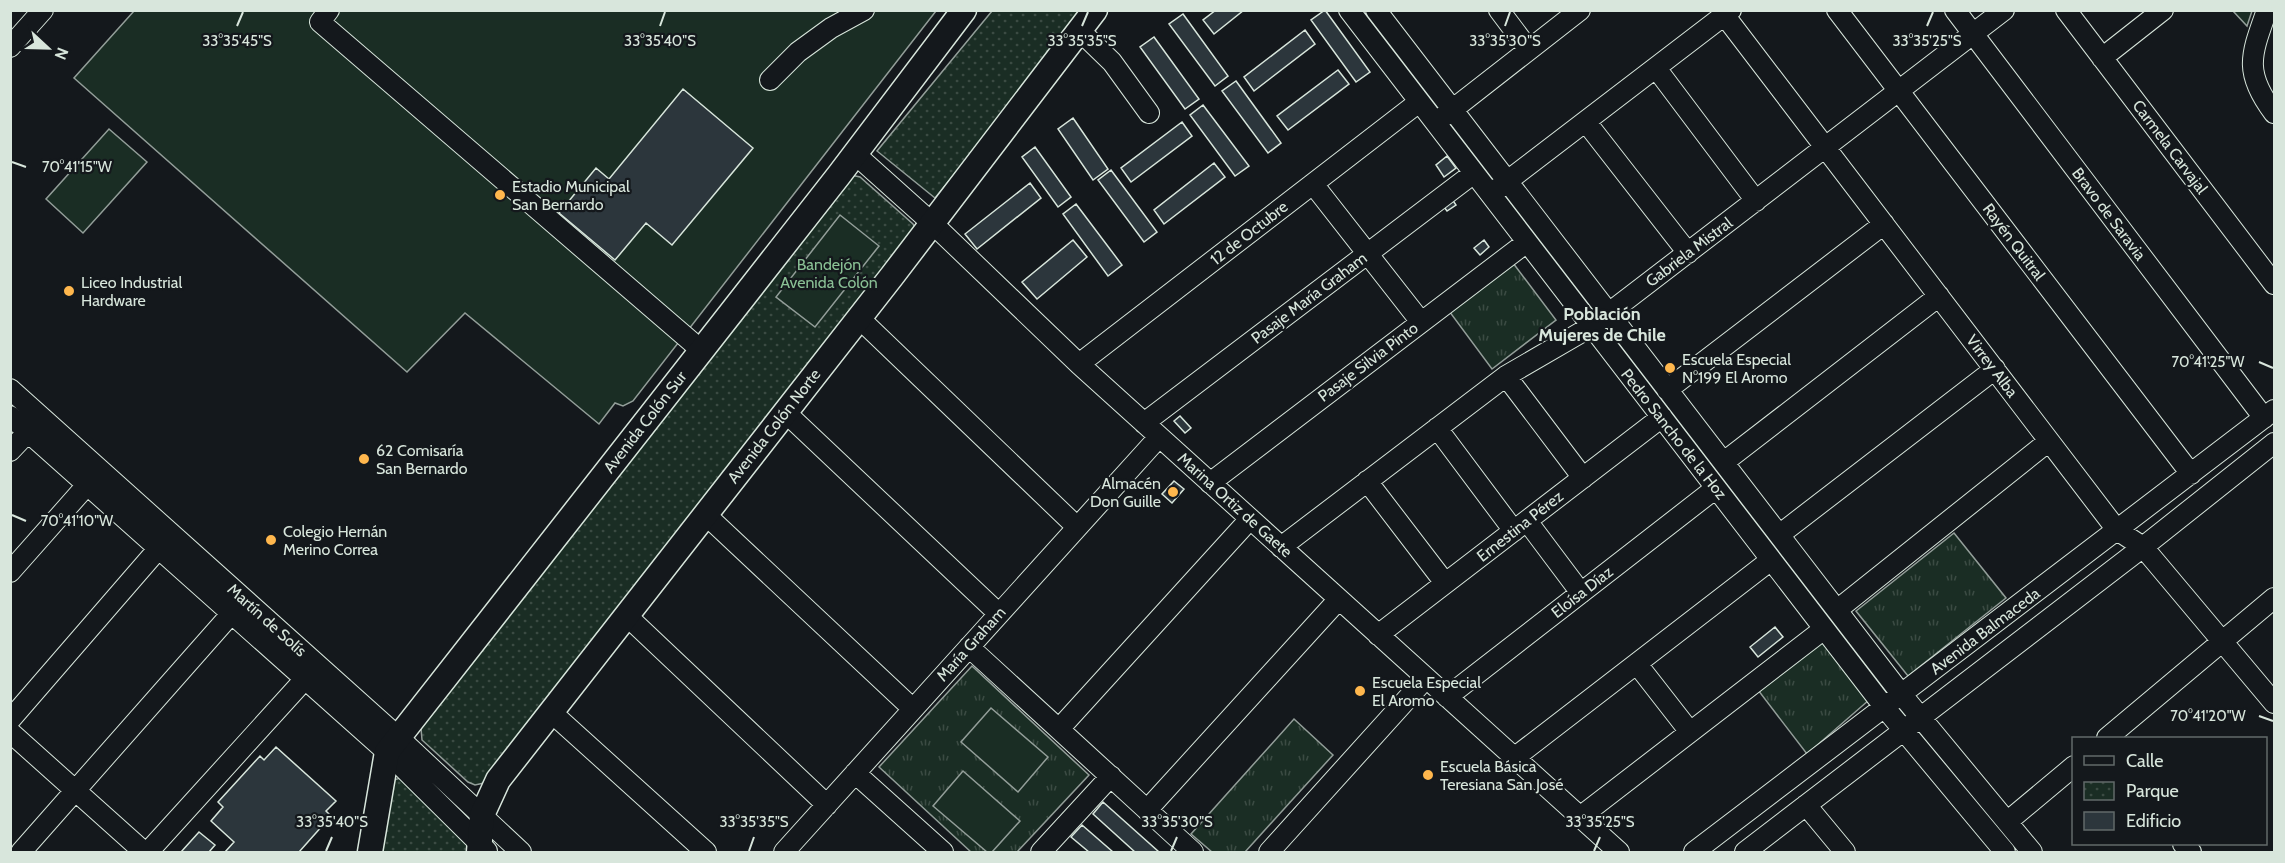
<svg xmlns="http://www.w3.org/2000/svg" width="2285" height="863" font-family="Cabin,sans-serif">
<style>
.grass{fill:url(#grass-tufts);stroke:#939e99;stroke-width:1.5}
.park{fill:url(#park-dots);stroke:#939e99;stroke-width:1.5}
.pitch{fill:#1a2d24;stroke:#939e99;stroke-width:1.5}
.building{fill:#2c363c;stroke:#d8e6dc;stroke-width:1.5}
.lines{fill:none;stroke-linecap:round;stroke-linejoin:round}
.minor-casing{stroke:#d8e6dc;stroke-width:22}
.major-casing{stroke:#d8e6dc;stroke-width:27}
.minor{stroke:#14181c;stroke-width:20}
.major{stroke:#14181c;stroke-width:24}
.ticks{fill:none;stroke:#d8e6dc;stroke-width:2}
.poi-dot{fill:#ffb74d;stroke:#14181c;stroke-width:2}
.labels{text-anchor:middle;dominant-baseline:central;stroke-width:4.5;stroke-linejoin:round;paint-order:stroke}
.street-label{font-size:16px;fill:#d8e6dc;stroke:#14181c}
.poi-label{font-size:16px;fill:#d8e6dc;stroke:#14181c;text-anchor:start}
.park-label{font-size:16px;fill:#8ac095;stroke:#14181c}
.neighbourhood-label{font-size:18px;font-weight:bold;fill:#d8e6dc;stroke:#14181c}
.ticks-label{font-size:15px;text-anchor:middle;fill:#d8e6dc;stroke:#14181c;stroke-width:4.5;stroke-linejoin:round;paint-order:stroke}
</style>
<defs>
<pattern id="grass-tufts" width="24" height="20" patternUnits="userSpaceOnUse" patternTransform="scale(1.5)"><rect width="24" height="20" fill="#1a2d24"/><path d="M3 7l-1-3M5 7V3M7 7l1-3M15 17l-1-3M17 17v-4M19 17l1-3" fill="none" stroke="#3b4b43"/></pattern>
<pattern id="park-dots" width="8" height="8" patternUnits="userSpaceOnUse" patternTransform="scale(1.5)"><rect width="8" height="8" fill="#1a2d24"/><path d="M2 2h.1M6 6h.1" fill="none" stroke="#3b4b43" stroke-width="1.8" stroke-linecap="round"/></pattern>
</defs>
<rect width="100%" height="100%" fill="#14181c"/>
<!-- grass -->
<path class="grass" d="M2233,11h19l-5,15z
M1513,263l43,57 -64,49 -43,-58z
M1954,533l52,65 -98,78 -52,-65z
M1823,640l46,60 -62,54 -49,-64z
M972,666l117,109 -72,77h-46l-92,-85z
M1294,719l39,36 -88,97h-33l-21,-18z"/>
<!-- park -->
<path class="park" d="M992,11h95l-152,187 -58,-47z
M851,175l9,2 53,47 2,4 -431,555 -9,2 -7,-3 -46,-42 -1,-12z
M403,777l62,57 7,18h-94l16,-72z"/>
<!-- pitch -->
<path class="pitch" d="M134,11h802l-303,390 -10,5 -8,-3 -16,21 -134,-111 -58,59 -333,-294z
M109,129l38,33 -64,71 -37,-34z
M840,215l39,31 -64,81 -39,-30z
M991,708l57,49 -30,35 -57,-50z
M963,771l57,50 -28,31h-5l-54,-46z"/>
<!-- building -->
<path class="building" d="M1216,10h28l-30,24 -11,-14z
M1325,10l45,62 -14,10 -45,-62z
M1183,14l45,62 -13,10 -46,-62z
M1305,30l10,14 -61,47 -10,-14z
M1154,37l45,62 -14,10 -45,-62z
M1338,70l11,14 -61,46 -11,-14z
M1236,81l45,62 -13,10 -46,-62z
M683,89l70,59 -81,97 -26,-22 -31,37 -56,-47 37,-45 13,11z
M1203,105l46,61 -14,10 -45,-61z
M1073,118l35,51 -15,11 -35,-51z
M1182,122l10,14 -61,46 -10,-14z
M1035,147l36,50 -13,10 -36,-50z
M1447,156l9,12 -12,9 -8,-12z
M1214,163l11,14 -61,47 -10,-14z
M1111,170l46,62 -13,10 -46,-62z
M1030,183l11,15 -64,51 -12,-15z
M1450,196l6,9 -9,6 -6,-8z
M1076,204l46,61 -14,11 -45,-62z
M1073,240l14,17 -50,42 -15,-17z
M1484,240l5,7 -9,8 -6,-7z
M1180,416l11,12 -6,5 -11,-12z
M1174,481l10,8 -12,14 -10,-9z
M1775,627l8,10 -25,20 -8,-10z
M276,747l60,54 -10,10 5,5 -32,36h-74l9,-10 -23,-21 12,-14 -5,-5 42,-46 4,4z
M1103,802l56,50h-24l-42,-38z
M1082,825l31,27h-24l-18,-15z
M199,832l16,13 -6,7h-28z"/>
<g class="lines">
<defs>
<path id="minor" d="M329,10l-9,12 381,328
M1349,10l536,698 120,144
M1376,10l526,685 130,157
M1499,10l30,40
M1837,10l354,464
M1955,10l309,408
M2066,10l208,274
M2267,10c-16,45 -24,62 7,103
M1725,16l392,514 26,17 131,156
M1079,30l33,32 37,51
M10,47l33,-37
M2102,58l61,-48
M1656,68l100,133
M770,80l28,-28 33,-24 33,-18
M1443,117l137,-107
M1586,122l102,131
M855,154l77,69 147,141 540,488
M1313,184l108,138
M1497,189l234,-179
M859,318l218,209
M1079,364l340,-262
M1506,376l77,102
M10,389l388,348 123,115
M1667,390l217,-166
M785,412l214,202
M10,416l377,336 100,99
M1144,423l330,-250
M1437,428l77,103
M10,451l18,-19
M1724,462l215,-166
M1367,481l78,102
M1210,483l317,-241
M706,515l207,194
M1527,521l54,72
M1779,535l216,-166
M1281,547l225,-171 86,-50 412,-316
M10,572l77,-87
M1837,610l212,-169
M627,616l200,189
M1378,635l284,-218
M969,647l224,205
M1637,664l53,68
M1447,697l269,-209
M551,712l155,140
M10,720l149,-172
M1059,729l191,-210
M10,732l134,120
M2107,738l167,-140
M1514,758l257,-198
M855,773l88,79
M1806,805l39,47
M1147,810l192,-211
M1580,817l244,-188
M2007,822l67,-56
M2183,844l8,8
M21,852l211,-239
M148,852l157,-173
M784,852l375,-415
M1041,852l70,-76
M1269,852l157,-174
M1694,852l580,-442
M1745,852l398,-305 131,-104"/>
<path id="major" d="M370,852l17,-100 452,-577 125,-165
M479,852l3,-37 16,-35 394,-504 203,-266"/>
</defs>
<!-- minor casing -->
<use href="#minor" class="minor-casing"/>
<!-- major casing -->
<use href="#major" class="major-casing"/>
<!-- minor -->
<use href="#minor" class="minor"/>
<!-- major -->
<use href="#major" class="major"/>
</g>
<!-- ticks -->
<path class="ticks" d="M237,26l6,-14M660,26l5,-14M1082,26l6,-14M1505,26l5,-14M1927,26l6,-14M12,162l14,5M2259,362l14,6M12,515l14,6M2259,716l14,5M326,851l6,-14M749,851l5,-14M1171,851l6,-14M1594,851l6,-14"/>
<!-- markers -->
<g class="poi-dot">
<circle cx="500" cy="195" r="6"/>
<circle cx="69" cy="291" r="6"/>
<circle cx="1670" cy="368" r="6"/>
<circle cx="364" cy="459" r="6"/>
<circle cx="1173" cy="492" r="6"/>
<circle cx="271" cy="540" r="6"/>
<circle cx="1360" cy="691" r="6"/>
<circle cx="1428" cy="775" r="6"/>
</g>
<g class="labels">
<!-- street labels -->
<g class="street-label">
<text transform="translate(2170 147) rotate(53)">Carmela Carvajal</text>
<text transform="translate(2109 214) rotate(53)">Bravo de Saravia</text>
<text transform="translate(1249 233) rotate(-38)">12 de Octubre</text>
<text transform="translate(2014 242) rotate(53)">Rayén Quitral</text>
<text transform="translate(1689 252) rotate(-37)">Gabriela Mistral</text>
<text transform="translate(1309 298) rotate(-37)">Pasaje María Graham</text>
<text transform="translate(1368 362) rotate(-37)">Pasaje Silvia Pinto</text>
<text transform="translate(1992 366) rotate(53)">Virrey Alba</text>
<text transform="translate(645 422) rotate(-52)">Avenida Colón Sur</text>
<text transform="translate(774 426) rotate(-52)">Avenida Colón Norte</text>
<text transform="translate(1674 434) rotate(52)">Pedro Sancho de la Hoz</text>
<text transform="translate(1235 505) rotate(42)">Marina Ortiz de Gaete</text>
<text transform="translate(1520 526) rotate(-38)">Ernestina Pérez</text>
<text transform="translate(1582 592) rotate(-38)">Eloísa Díaz</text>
<text transform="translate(267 620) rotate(42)">Martín de Solís</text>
<text transform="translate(1985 631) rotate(-37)">Avenida Balmaceda</text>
<text transform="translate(971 644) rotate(-48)">María Graham</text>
</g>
<!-- poi labels -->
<g class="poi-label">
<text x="512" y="186">Estadio Municipal<tspan x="512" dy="18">San Bernardo</tspan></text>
<text x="81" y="282">Liceo Industrial<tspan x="81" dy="18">Hardware</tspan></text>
<text x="1682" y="359">Escuela Especial<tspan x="1682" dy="18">N°199 El Aromo</tspan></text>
<text x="376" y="450">62 Comisaría<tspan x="376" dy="18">San Bernardo</tspan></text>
<text x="1161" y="483" text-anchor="end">Almacén<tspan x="1161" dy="18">Don Guille</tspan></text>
<text x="283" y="531">Colegio Hernán<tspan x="283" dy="18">Merino Correa</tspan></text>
<text x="1372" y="682">Escuela Especial<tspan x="1372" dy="18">El Aromo</tspan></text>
<text x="1440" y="766">Escuela Básica<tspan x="1440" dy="18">Teresiana San José</tspan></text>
</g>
<!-- park labels -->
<g class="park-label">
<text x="829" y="264">Bandejón<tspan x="829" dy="18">Avenida Colón</tspan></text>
</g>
<!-- neighbourhood labels -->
<g class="neighbourhood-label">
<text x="1602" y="314">Población<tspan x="1602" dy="21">Mujeres de Chile</tspan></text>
</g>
</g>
<g class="ticks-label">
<text x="237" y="46">33°35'45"S</text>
<text x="660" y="46">33°35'40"S</text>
<text x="1082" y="46">33°35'35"S</text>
<text x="1505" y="46">33°35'30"S</text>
<text x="1927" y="46">33°35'25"S</text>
<text x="77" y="172">70°41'15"W</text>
<text x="2208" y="367">70°41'25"W</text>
<text x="77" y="526">70°41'10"W</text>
<text x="2208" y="721">70°41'20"W</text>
<text x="332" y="827">33°35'40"S</text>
<text x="754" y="827">33°35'35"S</text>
<text x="1177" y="827">33°35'30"S</text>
<text x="1600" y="827">33°35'25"S</text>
</g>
<!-- border -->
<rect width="2285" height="863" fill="none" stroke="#d8e6dc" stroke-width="24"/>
<!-- legend -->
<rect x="2072" y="737" width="195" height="108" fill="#14181c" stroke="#626a69" stroke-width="1.5"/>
<rect x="2084" y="756" width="30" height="9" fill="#14181c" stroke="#626a69" stroke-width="1.5"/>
<text x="2126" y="767" font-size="18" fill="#d8e6dc">Calle</text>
<rect x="2084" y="782" width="30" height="18" fill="url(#park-dots)" stroke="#626a69" stroke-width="1.5"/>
<text x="2126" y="797" font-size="18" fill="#d8e6dc">Parque</text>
<rect x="2084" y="812" width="30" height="18" fill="#2c363c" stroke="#626a69" stroke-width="1.5"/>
<text x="2126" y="827" font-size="18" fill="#d8e6dc">Edificio</text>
<!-- north arrow -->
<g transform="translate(48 48) rotate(112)" stroke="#14181c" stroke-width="4.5" paint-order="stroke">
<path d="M0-4.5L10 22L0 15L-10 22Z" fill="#d8e6dc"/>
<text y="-9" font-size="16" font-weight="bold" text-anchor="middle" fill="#d8e6dc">N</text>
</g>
</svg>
